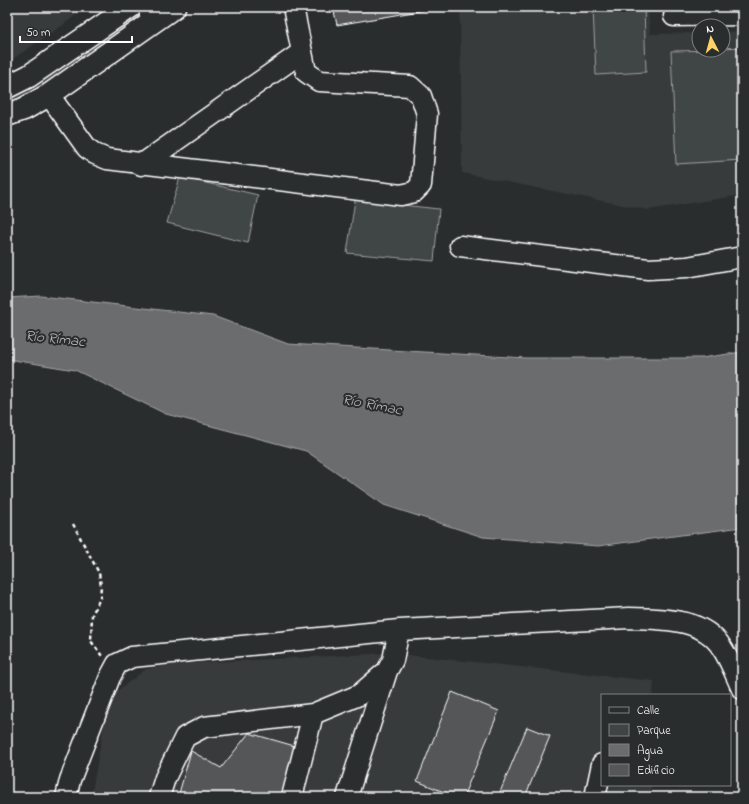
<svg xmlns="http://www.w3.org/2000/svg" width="749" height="804" font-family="'Indie Flower',sans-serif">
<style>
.built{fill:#373a3b}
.green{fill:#414445;stroke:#a0a2a2}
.water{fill:#6a6c6d;stroke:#a6a7a7}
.building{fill:#555758;stroke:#fff}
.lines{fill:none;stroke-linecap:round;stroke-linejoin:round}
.minor-casing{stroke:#fff;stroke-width:23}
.major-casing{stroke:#fff;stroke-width:25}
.path{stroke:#fff;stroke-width:2.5;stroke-dasharray:4 3;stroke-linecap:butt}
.minor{stroke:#2a2d2e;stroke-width:20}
.major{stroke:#2a2d2e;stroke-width:22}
.labels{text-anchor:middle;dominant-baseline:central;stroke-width:4;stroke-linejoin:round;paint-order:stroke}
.water-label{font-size:15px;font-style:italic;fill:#b4b6b6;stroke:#2a2d2e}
</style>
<rect width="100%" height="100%" fill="#2a2d2e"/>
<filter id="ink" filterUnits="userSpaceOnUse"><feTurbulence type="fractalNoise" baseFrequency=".025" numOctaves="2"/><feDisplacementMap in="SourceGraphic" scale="8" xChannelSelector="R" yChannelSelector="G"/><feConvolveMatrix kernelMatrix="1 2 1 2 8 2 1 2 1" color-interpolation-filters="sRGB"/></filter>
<g filter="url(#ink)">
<!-- built -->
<path class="built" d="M7,7h79l-23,18 -56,38z
M460,7h188l2,27 49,-1v17h24v-18l19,-1v164l-94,15 -186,-37z
M388,653l266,28 -1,14h-51v90h49v12h-560l18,-100 37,-28 29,-5z"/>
<!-- green -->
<path class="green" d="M593,7h51l2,65 -50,3z
M128,15l6,14 -127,81v-17z
M742,47v113l-66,4 -5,-113 52,-1v-2z
M180,177l78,18 -10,48 -81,-20z
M355,200l84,9 -5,52 -87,-8z"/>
<!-- water -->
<path class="water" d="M41,296l172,20 75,28 238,14h175l41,-6v175l-144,19 -115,-9 -99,-32 -78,-54 -140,-37 -91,-44 -68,-11v-61z"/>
<!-- building -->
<path class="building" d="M333,7h110l-106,18z
M452,692l47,19 -36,86h-7l-39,-16z
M527,727l23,9 -25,61h-27z
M249,733l49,14 -14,50h-106l13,-46 30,17z"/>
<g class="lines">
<defs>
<path id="minor" d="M149,7l2,16
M674,16l68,-1
M49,95l38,53 8,6 12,5 294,36 13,-3 7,-7 6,-71 -6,-18 -11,-10 -91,-5 -13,-9 -13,-65
M141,165l161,-113
M460,246l188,23 39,-2 55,-10
M66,797l4,-17 40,-103 7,-13 15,-7 267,-27 230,-12c31,1 74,-1 93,30 8,12 14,28 20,41
M159,797l6,-19 20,-41 19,-10 109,-13 46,-19 28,-24
M292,797l21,-83
M347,797l40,-126 6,-11 6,-30
M595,797l7,-33"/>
<path id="major" d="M7,87l22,-11 101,-69
M7,115l17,-6 25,-14 125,-88"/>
</defs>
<!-- minor casing -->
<use href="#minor" class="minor-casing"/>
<!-- major casing -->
<use href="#major" class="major-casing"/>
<!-- path -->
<path class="path" d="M73,524l26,49 2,13 -1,12 -8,17 -1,26 11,15"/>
<!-- minor -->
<use href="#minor" class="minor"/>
<!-- major -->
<use href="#major" class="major"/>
</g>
</g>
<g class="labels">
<!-- water labels -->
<g class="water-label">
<text transform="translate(55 339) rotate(6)">Río Rímac</text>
<text transform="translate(372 405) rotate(11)">Río Rímac</text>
</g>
</g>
<!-- margin -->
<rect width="749" height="804" fill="none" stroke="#2a2d2e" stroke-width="24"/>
<rect x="12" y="12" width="725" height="780" fill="none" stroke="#fff" stroke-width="1.5" filter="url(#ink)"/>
<!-- legend -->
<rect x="601" y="694" width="130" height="92" fill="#2a2d2e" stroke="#7f8182"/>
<rect x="609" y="707" width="20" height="6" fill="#2a2d2e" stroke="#7f8182"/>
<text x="637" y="714" font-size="12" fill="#ffffff">Calle</text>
<rect x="609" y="724" width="20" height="12" fill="#414445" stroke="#7f8182"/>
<text x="637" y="734" font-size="12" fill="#ffffff">Parque</text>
<rect x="609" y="744" width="20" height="12" fill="#6a6c6d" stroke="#7f8182"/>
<text x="637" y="754" font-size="12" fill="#ffffff">Agua</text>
<rect x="609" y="764" width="20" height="12" fill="#555758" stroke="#7f8182"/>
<text x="637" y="774" font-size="12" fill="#ffffff">Edificio</text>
<!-- north arrow -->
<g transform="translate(711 38) rotate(354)"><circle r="19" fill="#2a2d2e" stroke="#7f8182"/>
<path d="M0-3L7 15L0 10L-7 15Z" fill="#ffd166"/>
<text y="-6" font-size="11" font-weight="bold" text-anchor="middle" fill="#ffffff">N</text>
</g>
<!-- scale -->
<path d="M20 36v6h112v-6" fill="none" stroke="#ffffff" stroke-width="2"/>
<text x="26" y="36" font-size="12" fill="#ffffff" stroke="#2a2d2e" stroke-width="3" paint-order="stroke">50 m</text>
</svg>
